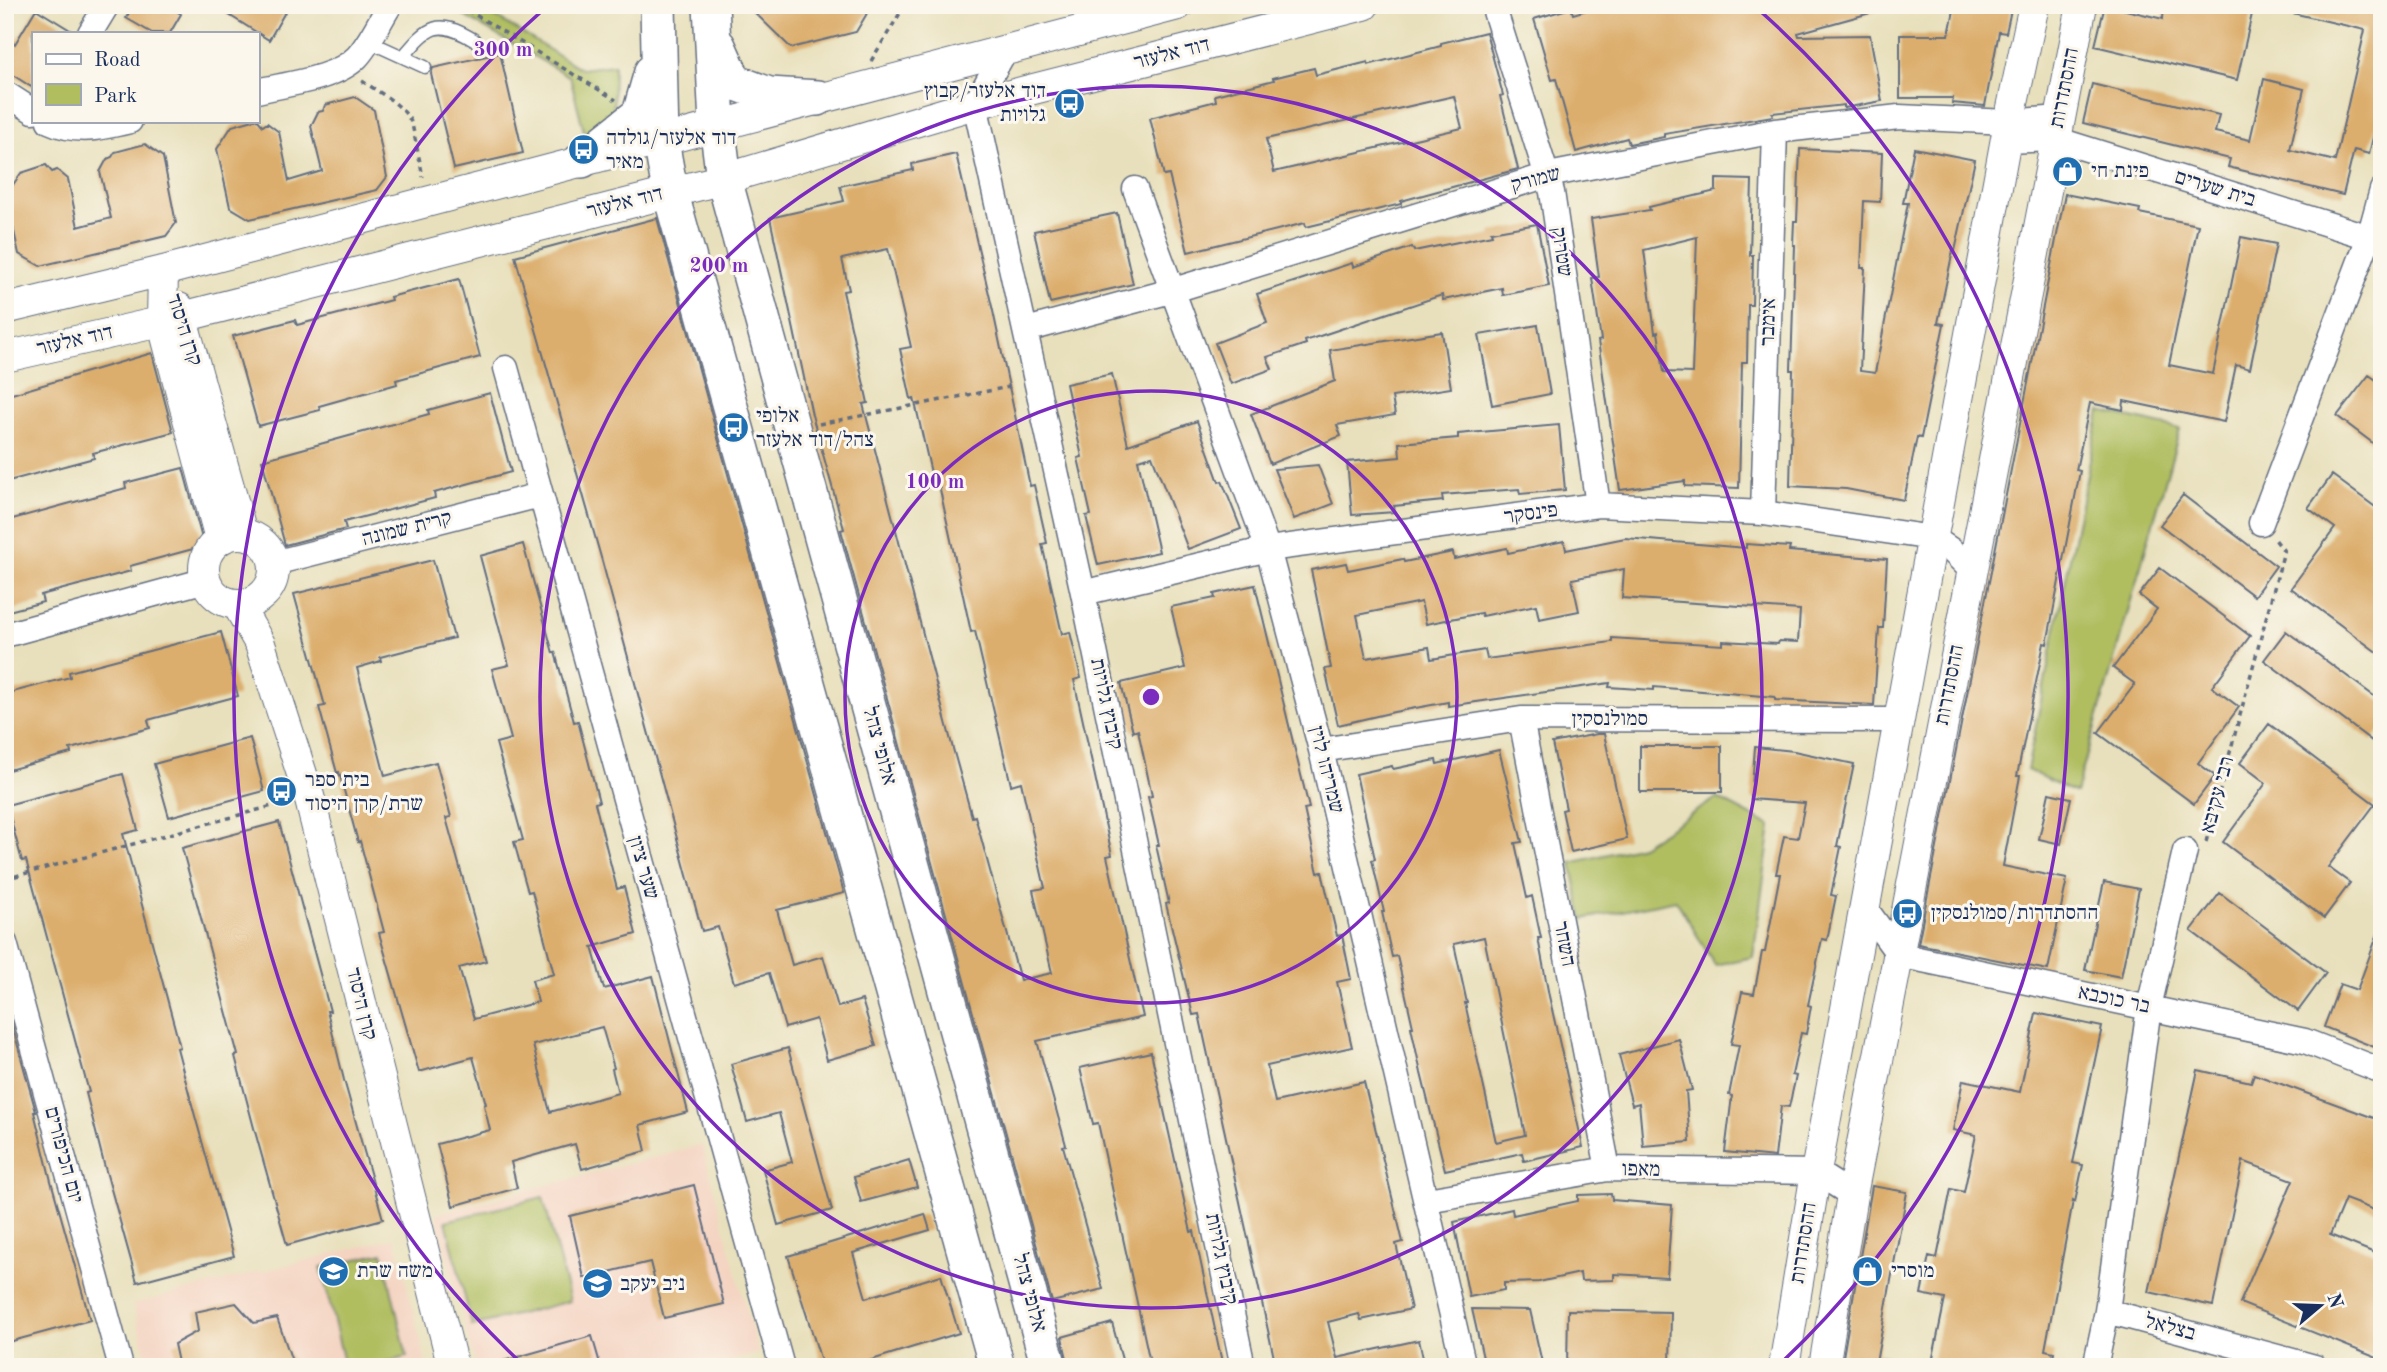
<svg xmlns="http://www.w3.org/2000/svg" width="2387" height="1372" font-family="'Old Standard TT','Frank Ruhl Libre',serif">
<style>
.built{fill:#f4d3c1}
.green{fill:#b0be60;stroke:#66765f;stroke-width:2}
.building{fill:#dcae6d;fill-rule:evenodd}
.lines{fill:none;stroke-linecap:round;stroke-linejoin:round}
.service-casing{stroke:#636d7f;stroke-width:15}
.minor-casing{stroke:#636d7f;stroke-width:27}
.tertiary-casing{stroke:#636d7f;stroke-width:32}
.secondary-casing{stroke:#636d7f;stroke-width:38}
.path{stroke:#636d7f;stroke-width:3.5;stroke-dasharray:5 5;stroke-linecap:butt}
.service{stroke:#fff;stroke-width:12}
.minor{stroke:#fff;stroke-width:24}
.tertiary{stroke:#fff;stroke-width:30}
.secondary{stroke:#fff;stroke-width:35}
.ring{fill:none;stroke:#7b2cbf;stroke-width:3.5}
.labels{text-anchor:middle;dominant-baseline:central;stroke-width:6;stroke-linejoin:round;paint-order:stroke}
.street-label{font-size:21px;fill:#1b2f5e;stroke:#fbf7ec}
.poi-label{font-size:21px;fill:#1b2f5e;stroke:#fbf7ec;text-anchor:start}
.centre{fill:#7b2cbf;stroke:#fbf7ec;stroke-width:3.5}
.ring-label{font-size:21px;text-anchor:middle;font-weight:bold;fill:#7b2cbf;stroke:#fbf7ec;stroke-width:6;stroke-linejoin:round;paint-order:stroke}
</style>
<rect width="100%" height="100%" fill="#fbf7ec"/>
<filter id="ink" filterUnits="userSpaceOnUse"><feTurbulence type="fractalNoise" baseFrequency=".0143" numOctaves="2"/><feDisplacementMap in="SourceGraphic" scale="14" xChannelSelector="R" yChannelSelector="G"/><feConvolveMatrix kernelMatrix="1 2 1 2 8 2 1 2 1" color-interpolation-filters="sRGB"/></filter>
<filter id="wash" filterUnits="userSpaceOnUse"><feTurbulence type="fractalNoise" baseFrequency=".00686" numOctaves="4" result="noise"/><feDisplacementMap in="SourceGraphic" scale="28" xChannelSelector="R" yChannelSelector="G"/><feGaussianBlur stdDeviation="1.57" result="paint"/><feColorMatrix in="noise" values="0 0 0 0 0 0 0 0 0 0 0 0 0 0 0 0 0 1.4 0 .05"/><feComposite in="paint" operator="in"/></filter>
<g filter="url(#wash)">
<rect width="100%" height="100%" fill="#e8e0bc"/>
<!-- built -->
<path class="built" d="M702,1145l56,208 -51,14h-231l-40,-153z
M395,1238l32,129h-278l-16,-63z"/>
<!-- green -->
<path class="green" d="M445,5h31l105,64 33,-4 -1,65 -24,21 -19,-74z
M2100,411l80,18 -104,364 -49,-23z
M1717,798l54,28 -18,131 -38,8 -39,-65 -93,19 -12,-56 70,-17z
M543,1197l27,104 -98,25 -26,-105z
M383,1253l24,104 -41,10h-21l-24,-100z
M1873,1354l39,9 -1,4h-40z"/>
<g id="blocks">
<!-- building -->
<path class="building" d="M134,5h32l15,9 -11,19h-18l-26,-15z
M213,5h76l-20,35z
M747,5h125l-16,27 -65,16z
M1604,5h276l1,5 -83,23 1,3 71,-1 12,66 -38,7v-3l-72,8 1,3 -109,18v3l-35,7 -2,-6 -51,14 -20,-73 -4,1 -18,-61 37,-11 2,6z
M1955,5h57l-6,28 -7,-1 -14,74 -33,-3 1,-5h-53v-63h49z
M2105,5l58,14 1,-14h90l-17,75 -142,-34z
M2289,5h93v95l-13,54 -15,-4 -11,45 -115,-28 2,-8 -147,-36 9,-39 127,31 -4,17 35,8 14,-61 40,10 -14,61 45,11 30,-131 -77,-18z
M36,9l39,24h-42v55l-28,-18v-16l8,-12 2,2z
M1486,32l17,63 -3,1 18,73 -117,32v3l-95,23 -1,-4 -117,29 -19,-77 -5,1 -14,-58 66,-17 -1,-6 59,-15 -1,-2 41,-10 2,7 52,-13v3l73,-19v-3zM1454,96l8,32 -188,44 -8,-33z
M500,53l23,100 -69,16 -23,-95 2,-6z
M355,97l19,13 13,67 -10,13 -127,29 -20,-12 -13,-58 15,-23 25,-7 6,7 4,-3 12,9 10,49 33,-10 -11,-45 7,-14 5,-1 2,-6z
M145,144l18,13 13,66 -10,13 -126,30 -21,-12 -13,-59 15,-22 25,-8 6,7 5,-2 11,9 10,48 33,-9 -11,-46 7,-13 5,-2 3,-5z
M1914,148l61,12 -20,91 -2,-1 -15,73 6,1 -23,114 -4,-1 -13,63 -58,-11 -56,-3 3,-116h-2l4,-125h-2l1,-24h3l3,-72 82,4 -2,49 -16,-1 -3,67h4l-5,103 15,2 33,-170h-5z
M956,154l37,157 37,175 4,-1 13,58 -5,1 20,90 8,-2 11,46 -7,2 38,175 -5,1 36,161 -106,24 29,104 -3,1 40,143 -51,13 -211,-772 3,-1 -32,-114 -42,-197 74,-17 -4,-15 73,-16 -1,-6zM888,249l23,98 -11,2 11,50 3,-1 20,88 5,-1 32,147 4,-1 36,154 10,-3 24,106 -12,2 19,83 -32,7 -45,-164 -3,1 -20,-72 -89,-341 5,-1 -25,-112 6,-1 -7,-31z
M1716,179l36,1 -2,75h3l-1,50h-4l-1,57h-5l-3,126 -54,-2v-5l-65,9 -22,-149 3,-1 -9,-62 7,-1 -8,-58 59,-9 -1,-3 67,-16zM1697,237l-5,136 -28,-1 -6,-40 -3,1 -11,-83z
M2065,194l75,15 -1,4 59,12 -29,140 44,9 28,-137 35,7 -26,125 -14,-4 -12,57 -100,-21 -1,9 -33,-7 -14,67 4,1 -33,173 -3,-1 -27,133h3l-17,90 64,13 -19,91 -130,-26z
M1117,213l16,71 -83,19 -16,-72z
M657,218l187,675 -67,17 15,55 31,-9 15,51 24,-7 14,46 -49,14 -11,-41 -31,9 -16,-55 -35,10 -16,-56 -16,4 -100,-370 -87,-305z
M1537,224l12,62 -46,9 -1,-7 -59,12 -1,-5 -137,46 1,3 -39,13 5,12 -41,15 -16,-41 52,-20 -10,-29 95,-31 1,4 59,-20 2,4 78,-16 -1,-3z
M459,279l21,78 -84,23 1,4 -78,22 1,4 -62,16 -25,-90 62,-16 2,5 94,-25 -1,-3z
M1538,325l12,69 -58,11 -13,-70z
M1442,332l9,56 -59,9 3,18 -58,10 4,11 -71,28 -19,-50 84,-33 -5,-31z
M152,353l21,79 -80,21 1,5 -89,24v-86z
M1112,374l16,71 69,-24 22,61 3,-1 19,48 -53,20 -36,-93 -14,4 21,92 -61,13 -12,-49 5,-1 -13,-57 4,-1 -16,-73z
M2369,375l13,9v66l-45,-34z
M490,393l21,79 -77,21 1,5 -91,24 2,7 -61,16 -23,-85 167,-46 -1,-4z
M1559,425l6,65 -45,4 -1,-5 -77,6 1,6 -49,5 1,6 -43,3 -5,-53 53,-5 -1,-14 59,-5v-4z
M1318,465l15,39 -39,15 -20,-50z
M183,468l21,78 -74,20 1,5 -90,24 2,7 -38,10v-91l121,-33 -1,-5z
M2332,475l50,37v144l-91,-68 44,-60 -27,-20z
M2183,495l93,71 -22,30 -94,-71z
M1625,538l121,10v-4l44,3 -1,4 98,8 -4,69h-4l-5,77 -99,-5v-3l-121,-10v3l-45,-3 1,-4 -162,23v-4l-54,10 -56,13 -13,-56 6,-1 -20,-98 35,-7 2,7 55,-11 1,3 49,-10 1,7 53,-11 1,5 56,-12 2,9zM1624,569l-2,29 178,12 -2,32 -19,-1 -1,3 -55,-3v4l-111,-7v4l-125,17 -2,-9 -54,9 -2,-12 -63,11 -9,-43 64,-13 5,22 55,-11 1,3 54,-11 3,14 40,-8 -7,-32z
M523,544l30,109 2,-1 19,70 4,-1 21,81 -4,1 22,86 7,-2 12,47 -44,13 12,42 49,-13 35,136 -48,13 6,26 -64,18 -7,-25 -64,18 6,26 -64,18 -16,-62 53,-14 -6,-25 2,-1 -13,-47 -54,15 -40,-139 5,-1 -24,-91 -2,1 -19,-70 -2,1 -18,-66 6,-1 -31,-112 139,-34 21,78 -74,19 1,4 -24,7 28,108 51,-14 15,55 -5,1 40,143 -27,7 15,51 64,-17 -6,-22 22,-6 -22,-83 -4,1 -14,-50 9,-2 -27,-97 15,-4 -19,-70 17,-4 -29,-109zM602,1027l12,41 -2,1 6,24 -68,19 -17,-67z
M2160,568l90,68 -38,51 27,20 -41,56 17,13 -21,28 -96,-71 37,-49 -22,-16 44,-59 -18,-14z
M1255,585l54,223 -5,1 14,64 4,-1 15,64 5,-1 9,44 -14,3 15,65 -85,19 1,5 7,31 89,-20 39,160 -7,2 15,65 -50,11 -2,-6 -31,8 9,36 82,-18 6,27h-149l-77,-353 -6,1 -27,-111 3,-1 -13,-58h3l-11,-48 4,-1 -14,-66 -5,2 -12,-49 64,-15 -14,-61 44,-9 -1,-4z
M2286,631l96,71v26l-10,13 -108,-81z
M221,632l17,64 -90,24 2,8 -80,21 1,4 -66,18v-77l65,-17 -1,-5z
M2269,724l106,80 -47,63 22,16 -26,35 -101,-76 43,-59 -26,-20z
M1597,734h7l23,105 -56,13 -9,-42 4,-1 -14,-66z
M250,738l14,53 -95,26 -15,-53z
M1640,746h82v46h-82z
M1755,747l39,4 60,13 -17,82 4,1 -10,48 5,1 -9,44 -5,-1 -14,66 3,1 -5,28 -5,-1 -9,42 4,1 -7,31 -8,-1 -6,51 -50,-5 7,-56 -3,-1 10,-50 -8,-1 11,-52 12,2 8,-42h3l15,-78h-4l8,-38 14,2 7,-35 -54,-4z
M1499,750l23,92 -7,1 12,55 5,-2 9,42h-3l11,58 34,151 -59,14 -2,-8 -77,17 -24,-97 -10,-46h2l-16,-71 -5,1 -10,-45h2l-12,-52 3,-1 -19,-85 36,-8 1,3 43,-9 1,4zM1484,937l41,198 -29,7 -31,-139h2l-13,-59z
M123,774l15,56 -15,4 57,213 -3,1 18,68 39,140 -97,26 -33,-118 -18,-71 3,-1 -63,-232 -4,1 -15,-56z
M2049,793l22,5 -10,46 -22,-5z
M279,822l51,189h-3l17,69 39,139 -96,26 -33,-117 -19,-72 3,-1 -56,-207z
M2104,882l35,7 -18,88 -36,-7z
M2220,893l106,80 -28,38 -107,-80z
M2380,928l2,99 -8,20 -50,-20 16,-43 17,6z
M2036,1013l66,14 -29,136 10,2 -8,37 -2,-1 -28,149 9,2 -3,15h-120l14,-68 -24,-5 8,-38 8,2 14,-69 13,3 12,-57 -23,-5 10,-50 57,12z
M5,1021h6l25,91h-2l17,69 39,139 -85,23z
M1679,1039l13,51 -6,1 4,51 -47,4 -4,-43 -7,2 -13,-50z
M788,1048l44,162 -54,15 -15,-55 29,-8 -13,-49 -32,9 -16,-58z
M1151,1052l40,180 3,-1 29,136h-72l-53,-244 -5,1 -13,-56z
M2198,1070l53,12 3,-8 128,47v92l-37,-14 -15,36 52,21v104l-142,-57 53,-123 -50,-19 -30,145 -64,-14z
M909,1160l8,27 -56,15 -7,-25z
M694,1185l30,119 -60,14 -14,-56 -66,16 -14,-62z
M1872,1186l35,6 -31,171 -33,-6z
M1611,1194l1,6 60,5 -5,72 -53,-3v6l-33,1 -1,-8 -41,9 -35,1v7l-35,7 -15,-75 58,-13 1,6 65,-14v-6z
M925,1214l5,16 -77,23 13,45 75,-23 18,58 -110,34h-26l-35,-111z
M236,1303l18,20 23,-5 17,49h-115l-5,-23 24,-13 -3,-19z
M1472,1309l58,1 13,57h-58z
M1568,1310l103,2 -1,55h-103z
M1112,1323l12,44h-55l-7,-30z
M592,1336l9,31h-101v-5z"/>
</g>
</g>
<g filter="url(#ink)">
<use href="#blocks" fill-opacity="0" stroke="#636d7f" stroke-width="2"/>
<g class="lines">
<defs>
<path id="service" d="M368,41l57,26
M403,57c26,-31 34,-39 71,-17"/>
<path id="minor" d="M1493,5l59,187 46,313
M90,33l17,-28
M1006,49l-31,55 108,489 160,774
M257,91c29,-7 79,-12 100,-34 13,-14 22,-35 33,-52
M5,93l28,18
M49,121c28,13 52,7 81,0
M2006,141l49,-2 327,102
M1135,189l133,360 53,201 143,617
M1026,330l145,-39 377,-116 227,-44 124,-14 110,5 51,-4
M506,368l276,999
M1763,513l12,-382
M2261,523l108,-286 13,-47
M274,563l266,-68
M1083,593l185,-44 330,-44 165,8 170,25 18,12 21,21
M5,635l201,-55
M1521,719l87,450
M1321,750l200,-31 379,1
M1865,908l34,47 406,86 77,30
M5,943l116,424
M1427,1200l181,-31 208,3 36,23
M2107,1311l208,56
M2095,1367l12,-56 42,-304 36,-156"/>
<path id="tertiary" d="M163,271l-1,50 58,218
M179,308l63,225
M5,309l158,-38 1015,-266
M5,357l177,-40 542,-138 251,-75 389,-99
M204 569a35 35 0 1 1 70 0a35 35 0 1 1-70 0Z
M237,604l23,40 49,152 144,571
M1784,1367l32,-195 193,-1050 25,-117
M1824,1367l28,-172 230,-1190"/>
<path id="secondary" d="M658,5l3,136 9,50 327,1176
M711,5l6,119 7,55 325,1188
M718,46l16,36 35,13 49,3
M582,160l58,-46 12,-42"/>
</defs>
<!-- service casing -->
<use href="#service" class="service-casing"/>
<!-- minor casing -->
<use href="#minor" class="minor-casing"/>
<!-- tertiary casing -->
<use href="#tertiary" class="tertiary-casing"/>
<!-- secondary casing -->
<use href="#secondary" class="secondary-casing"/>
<!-- path -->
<path class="path" d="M459,5l157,95
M871,61l34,-56
M362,81c18,12 41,23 50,43l11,53
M819,424l195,-38
M2206,842l78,-291 -10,-13
M5,879l282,-77"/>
<!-- service -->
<use href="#service" class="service"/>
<!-- minor -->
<use href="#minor" class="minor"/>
<!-- tertiary -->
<use href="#tertiary" class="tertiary"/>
<!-- secondary -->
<use href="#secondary" class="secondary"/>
</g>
</g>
<!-- distance rings -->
<g class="ring">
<circle cx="1151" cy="697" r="306"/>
<circle cx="1151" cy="697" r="611"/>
<path d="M520 1362A917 917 0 0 1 543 10M1759 10A917 917 0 0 1 1782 1362"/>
</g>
<!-- icons -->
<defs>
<symbol id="bus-disc" viewBox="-11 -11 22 22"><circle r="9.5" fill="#1f6fb2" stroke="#fbf7ec"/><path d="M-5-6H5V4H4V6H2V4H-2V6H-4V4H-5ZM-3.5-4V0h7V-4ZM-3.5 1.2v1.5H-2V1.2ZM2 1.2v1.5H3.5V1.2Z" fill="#fff"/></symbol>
<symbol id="shop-disc" viewBox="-11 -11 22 22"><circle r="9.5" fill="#1f6fb2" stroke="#fbf7ec"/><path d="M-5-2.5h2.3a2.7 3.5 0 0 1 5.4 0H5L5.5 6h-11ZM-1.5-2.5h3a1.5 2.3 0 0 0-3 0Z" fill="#fff"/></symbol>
<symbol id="school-disc" viewBox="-11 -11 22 22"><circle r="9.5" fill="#1f6fb2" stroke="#fbf7ec"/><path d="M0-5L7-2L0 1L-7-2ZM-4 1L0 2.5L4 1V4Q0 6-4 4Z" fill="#fff"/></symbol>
</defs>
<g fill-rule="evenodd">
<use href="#bus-disc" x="1052" y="86" width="35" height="35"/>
<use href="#bus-disc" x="566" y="132" width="35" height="35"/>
<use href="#shop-disc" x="2050" y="154" width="35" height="35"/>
<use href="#bus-disc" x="716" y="410" width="35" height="35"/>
<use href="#bus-disc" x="264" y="774" width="35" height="35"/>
<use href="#bus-disc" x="1890" y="896" width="35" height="35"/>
<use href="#school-disc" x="316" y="1254" width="35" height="35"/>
<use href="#shop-disc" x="1850" y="1254" width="35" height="35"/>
<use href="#school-disc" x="580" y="1266" width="35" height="35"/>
</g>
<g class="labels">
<!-- street labels -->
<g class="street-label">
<text transform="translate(1172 54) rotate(-14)">דוד אלעזר</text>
<text transform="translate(2065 88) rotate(-79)">ההסתדרות</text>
<text transform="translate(1536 180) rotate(-15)">שמורק</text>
<text transform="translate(2215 189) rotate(17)">בית שערים</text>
<text transform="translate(625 203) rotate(-14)">דוד אלעזר</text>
<text transform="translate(1561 252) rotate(82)">שטרוק</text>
<text transform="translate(1769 322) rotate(-88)">אימבר</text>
<text transform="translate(184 330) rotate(72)">קרן היסוד</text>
<text transform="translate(75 341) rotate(-13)">דוד אלעזר</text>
<text transform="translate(1531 514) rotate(-8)">פינסקר</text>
<text transform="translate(407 529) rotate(-14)">קרית שמונה</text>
<text transform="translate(1950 685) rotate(-79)">ההסתדרות</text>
<text transform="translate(1106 704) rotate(78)">קיבוץ גלויות</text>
<text x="1610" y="719">סמולנסקין</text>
<text transform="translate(879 746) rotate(75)">אלופי צהל</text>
<text transform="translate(1326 770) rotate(76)">שמריהו לוין</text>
<text transform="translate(2218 795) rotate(-75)">רבי עקיבא</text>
<text transform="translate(643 868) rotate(74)">שער ציון</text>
<text transform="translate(1564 944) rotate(79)">השחר</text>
<text transform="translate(2114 1000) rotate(12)">בר כוכבא</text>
<text transform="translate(361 1004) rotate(76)">קרן היסוד</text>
<text transform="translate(63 1155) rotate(75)">יום הכיפורים</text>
<text transform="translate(1641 1170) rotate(1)">מאפו</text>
<text transform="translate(1804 1243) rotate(-81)">ההסתדרות</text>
<text transform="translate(1221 1259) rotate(78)">קיבוץ גלויות</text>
<text transform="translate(1029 1293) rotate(75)">אלופי צהל</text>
<text transform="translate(2170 1328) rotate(15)">בצלאל</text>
</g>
<!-- poi labels -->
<g class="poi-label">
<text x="1046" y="91" text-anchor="end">דוד אלעזר/קבוץ<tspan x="1046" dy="24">גלויות</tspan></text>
<text x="606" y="138">דוד אלעזר/גולדה<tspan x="606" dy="24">מאיר</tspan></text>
<text x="2091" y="171">פינת חי</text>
<text x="756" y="416">אלופי<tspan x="756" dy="24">צהל/דוד אלעזר</tspan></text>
<text x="305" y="780">בית ספר<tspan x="305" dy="24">שרת/קרן היסוד</tspan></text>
<text x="1931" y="913">ההסתדרות/סמולנסקין</text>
<text x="357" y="1271">משה שרת</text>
<text x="1891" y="1271">מוסרי</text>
<text x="620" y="1284">ניב יעקב</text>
</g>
</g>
<circle cx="1151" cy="697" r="10" class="centre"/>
<g class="ring-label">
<text x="503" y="56">300 m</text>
<text x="719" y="272">200 m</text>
<text x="935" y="488">100 m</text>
</g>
<!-- margin -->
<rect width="2387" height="1372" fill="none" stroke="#fbf7ec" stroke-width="28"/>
<!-- legend -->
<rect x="32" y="32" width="228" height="91" fill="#fbf7ec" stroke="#a1a7b3" stroke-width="2"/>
<rect x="46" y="54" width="35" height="10" fill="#ffffff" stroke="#a1a7b3" stroke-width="2"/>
<text x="94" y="66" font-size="21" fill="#1b2f5e">Road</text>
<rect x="46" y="84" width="35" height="21" fill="#b0be60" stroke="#a1a7b3" stroke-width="2"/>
<text x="94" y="102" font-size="21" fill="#1b2f5e">Park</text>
<!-- north arrow -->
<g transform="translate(2320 1306) rotate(71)" stroke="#fbf7ec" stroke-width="5" paint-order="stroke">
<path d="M0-5L12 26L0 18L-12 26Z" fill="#1b2f5e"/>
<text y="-10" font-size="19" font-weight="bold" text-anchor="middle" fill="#1b2f5e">N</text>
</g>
</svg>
